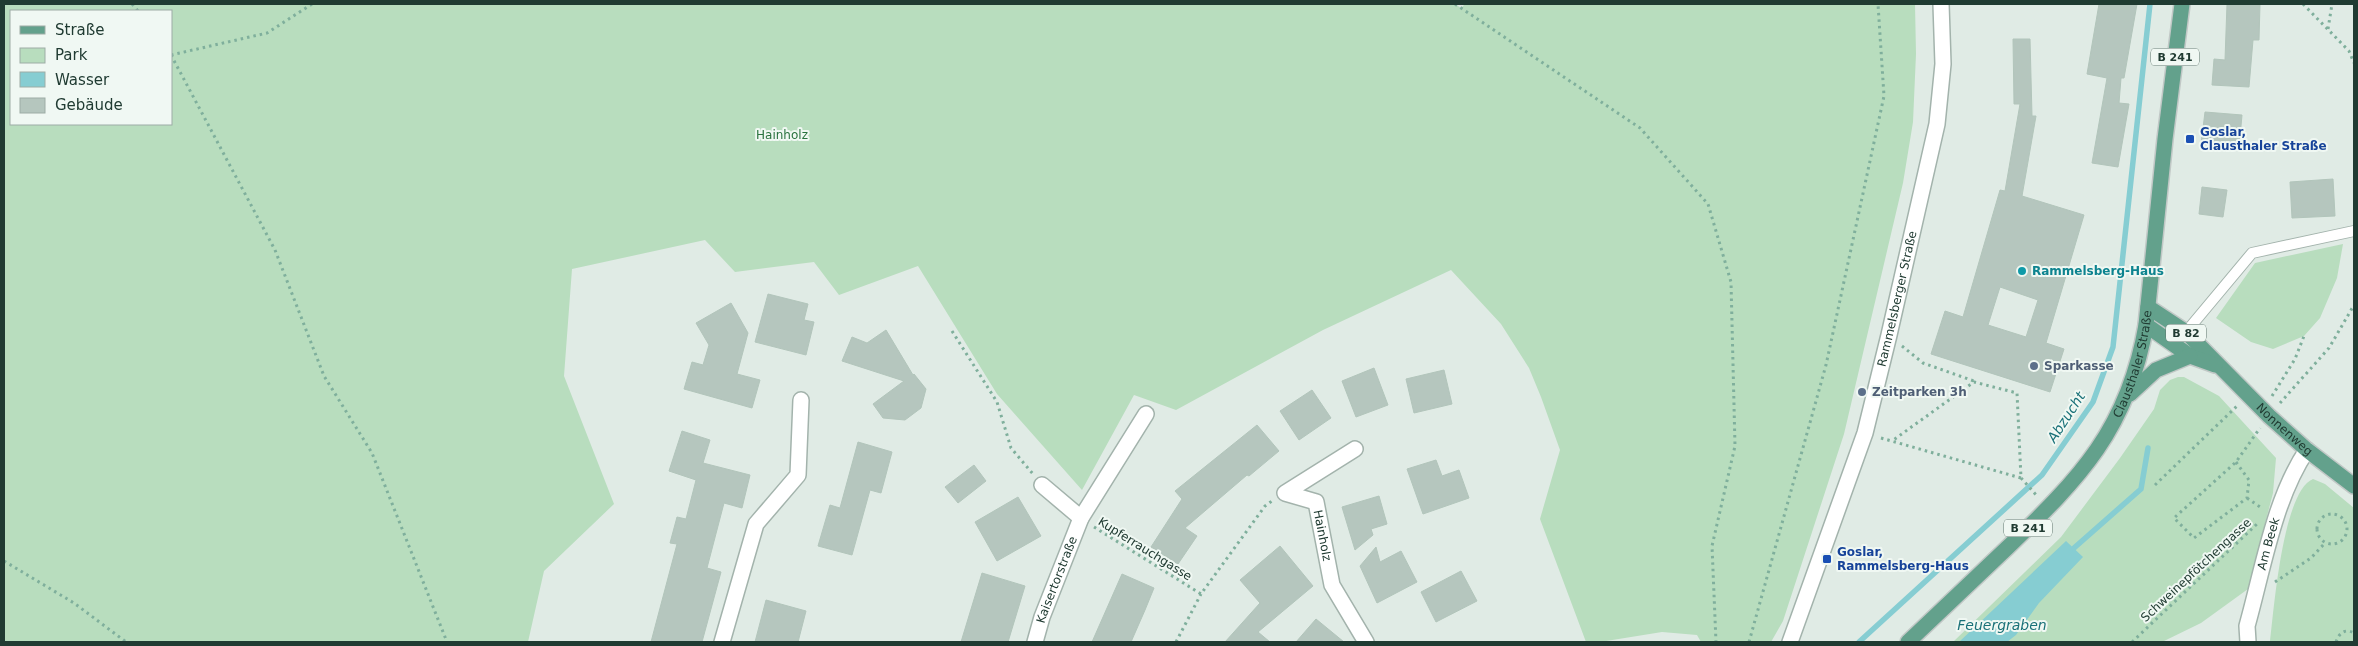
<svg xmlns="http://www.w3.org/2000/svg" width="2358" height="646" font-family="'DejaVu Sans',sans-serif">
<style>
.green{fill:#b8ddbe;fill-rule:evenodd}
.water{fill:#86cdd2}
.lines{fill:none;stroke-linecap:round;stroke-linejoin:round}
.stream{stroke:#86cdd2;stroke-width:5.5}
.building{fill:#b5c6be;stroke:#b2c5bb;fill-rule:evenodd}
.service-casing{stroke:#a3b3ac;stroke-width:12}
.minor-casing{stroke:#a3b3ac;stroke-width:18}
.primary-casing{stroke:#c1c8c6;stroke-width:18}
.path{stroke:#7faf9c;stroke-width:3;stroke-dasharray:2.5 4;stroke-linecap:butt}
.service{stroke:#fff;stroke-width:10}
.minor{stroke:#fff;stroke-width:15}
.primary{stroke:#63a18c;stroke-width:15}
.transit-dot{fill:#1a4fb4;stroke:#f0f8f3;stroke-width:2}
.culture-dot{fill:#0f9aa8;stroke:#f0f8f3;stroke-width:2}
.service-dot{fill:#5c6f8a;stroke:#f0f8f3;stroke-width:2}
.labels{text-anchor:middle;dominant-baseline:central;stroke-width:4;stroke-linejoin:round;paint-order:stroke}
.shield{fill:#f0f8f3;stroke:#5e746c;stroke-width:1}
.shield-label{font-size:11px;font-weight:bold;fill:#203b32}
.transit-label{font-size:12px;font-weight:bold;fill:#164399;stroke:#f0f8f3;text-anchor:start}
.park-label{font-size:12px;fill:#2a733f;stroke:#f0f8f3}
.culture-label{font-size:12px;font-weight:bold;fill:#0d838f;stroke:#f0f8f3;text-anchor:start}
.street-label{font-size:12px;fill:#203b32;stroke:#f0f8f3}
.service-label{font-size:12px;font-weight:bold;fill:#4e5e75;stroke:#f0f8f3;text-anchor:start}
.water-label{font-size:14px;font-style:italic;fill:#1a7178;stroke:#f0f8f3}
</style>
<rect width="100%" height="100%" fill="#e0ebe5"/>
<!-- green -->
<path class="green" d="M4,4h1451l6,4 4,-4h450l1,50 -3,68 -10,61 -59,251 -61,187 -12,21h-70l-4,-7 -35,-3 -62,10h-14l-46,-123 20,-69 -19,-53 -12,-29 -28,-44 -50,-54 -128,60 -147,80 -42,-15 -52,95 -85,-96 -79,-128 -79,29 -25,-33 -79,10 -30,-32 -133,29 -8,107 50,128 -70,67 -16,71h-524zM11,11h160v113h-160z
M2343,244l-6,34 -17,40 -16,18 -31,13 -22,-7 -35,-24 39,-55z
M2178,377h6l35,19 57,62 -3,35 -25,96 -47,34 -39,19h-209l108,-105 59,-79 34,-49 6,-19 10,-10z
M2313,479l12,5 29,24v134l-84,-1c4,-33 13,-150 43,-162z"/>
<!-- water -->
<path class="water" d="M2066,541l17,16 -44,46 -23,32 -9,7h-48z"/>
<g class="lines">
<!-- stream -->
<path class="stream" d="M2074,548l67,-59 7,-41
M1859,642l183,-167 51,-73 20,-55 37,-343"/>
</g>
<!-- building -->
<path class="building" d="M2099,4h38l-13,74h-3l-2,25 10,1 -11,63 -26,-4 15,-85 -20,-4z
M2227,4h33l-1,36h-6l-4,47 -37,-2 2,-26 11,1z
M2013,39h17l2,77h4l-14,80 62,19 -38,128 18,6 -14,43 -119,-38 14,-43 18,6 37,-127 5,1 15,-87h-6zM2000,287l38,13 -12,37 -38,-12z
M2205,112l37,3 -3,33 -38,-4z
M2333,179l2,37 -43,2 -2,-36z
M2202,187l25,3 -4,27 -24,-3z
M768,294l40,10 -4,16 10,2 -8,33 -51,-13z
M731,303l17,30 -11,41 23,6 -8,28 -68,-19 8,-27 11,3 6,-20 -13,-22z
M886,330l27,45 1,-1 12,15 -5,19 -16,12 -22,-2 -10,-14 31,-23 -62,-20 10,-24 15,6z
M1374,368l14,37 -32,12 -14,-36z
M1444,370l8,34 -38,9 -8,-34z
M1312,390l19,28 -32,22 -19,-29z
M1257,425l22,26 -30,25 -2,-1 -62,53 12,8 -19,28 -27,-17 31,-48 -7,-8z
M682,431l28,9 -7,23 47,12 -8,33 -18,-5 -17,65 14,4 -19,70h-51l26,-98 -7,-1 7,-26 9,2 10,-39 -27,-9z
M858,442l34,10 -11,41 -11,-3 -18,65 -34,-9 12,-41 10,3z
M1436,460l6,16 17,-6 10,28 -46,16 -16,-45z
M974,465l12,16 -28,22 -13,-16z
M1379,496l8,28 -16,5 2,6 -18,15 -13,-43z
M1018,497l23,39 -44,25 -22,-39z
M1280,546l33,40 -55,46 12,10h-45l35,-39 -20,-23z
M1376,547l4,15 21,-11 16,31 -40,21 -17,-37z
M1461,571l16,30 -41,21 -15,-30z
M982,573l43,13 -17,56h-47z
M1122,574l32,14 -9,22 -14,32h-39z
M766,600l40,11 -8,31h-43z
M1316,619l28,23h-48z"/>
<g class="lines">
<defs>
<path id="service" d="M2186,332l66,-79 102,-22"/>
<g id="minor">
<path id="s1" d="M1355,449l-70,44 31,9 16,83 34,57"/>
<path d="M1042,485l39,33"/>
<path d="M722,642l34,-118 42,-49 3,-75"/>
<path id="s2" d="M1035,642l7,-25 39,-99 65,-104"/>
<path id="s3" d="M1790,642l75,-209 24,-98 48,-211 6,-60 -2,-60"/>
<path id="s4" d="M2248,642l-1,-16c16,-57 27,-127 60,-176"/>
</g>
<g id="primary">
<path id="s5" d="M2148,307l38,25 83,84 38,34 47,36"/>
<path d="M2146,325l44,31 25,9"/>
<path d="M2130,394l26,-24 34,-14"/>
<path id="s6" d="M1908,642c33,-31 66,-63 99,-94 73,-70 121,-119 139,-223l19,-186 17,-135"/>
</g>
</defs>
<!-- service casing -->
<use href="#service" class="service-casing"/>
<!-- minor casing -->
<use href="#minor" class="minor-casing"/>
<!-- primary casing -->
<use href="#primary" class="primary-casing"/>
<!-- path -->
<path class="path" d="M132,4l6,7
M1455,4l185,124 68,76 23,78 4,164 -23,100 4,96
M2303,4l46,47 5,12
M2328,29l4,-25
M171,55l104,195 49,126 48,77 75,189
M171,55l96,-22 45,-29
M952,331l45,71 14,46 22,26
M1902,346l21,17 51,18
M2272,396l23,-37 9,-23
M2280,403l49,-55 25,-43
M1881,438l140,40 -4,-85 -43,-11 -82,59
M2236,462l13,18 -2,18 -53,40 -20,-20 62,-56 24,-34
M2021,478l17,19
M2155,485l82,-79
M2247,498l16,11
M2317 529a15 15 0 1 1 30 0a15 15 0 1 1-30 0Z
M1094,527l107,67 64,-88 7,-5
M4,561l70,42 52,39
M2275,582l36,-24 14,-15
M1176,642l25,-48
M1749,642l77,-277 58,-269 -6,-92
M2132,642l125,-118
M2336,642c3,-9 9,-14 18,-9"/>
<!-- service -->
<use href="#service" class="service"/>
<!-- minor -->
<use href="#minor" class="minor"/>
<!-- primary -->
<use href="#primary" class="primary"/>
</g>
<!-- markers -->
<g class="transit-dot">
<rect x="2185" y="134" width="10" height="10" rx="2.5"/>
<rect x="1822" y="554" width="10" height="10" rx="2.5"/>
</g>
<circle class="culture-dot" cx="2022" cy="271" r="5"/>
<g class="service-dot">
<circle cx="2034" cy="366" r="5"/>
<circle cx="1862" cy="392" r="5"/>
</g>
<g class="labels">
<!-- shield labels -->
<g class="shield">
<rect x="2151" y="48.5" width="48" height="17" rx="4"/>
<rect x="2166" y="324.5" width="40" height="17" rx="4"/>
<rect x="2004" y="519.5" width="48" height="17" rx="4"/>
</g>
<g class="shield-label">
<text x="2175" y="57">B 241</text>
<text x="2186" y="333">B 82</text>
<text x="2028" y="528">B 241</text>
</g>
<!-- transit labels -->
<g class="transit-label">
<text x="2200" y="132">Goslar,<tspan x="2200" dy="14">Clausthaler Straße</tspan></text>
<text x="1837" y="552">Goslar,<tspan x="1837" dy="14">Rammelsberg-Haus</tspan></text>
</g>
<!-- park labels -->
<g class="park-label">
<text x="782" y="135">Hainholz</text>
</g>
<!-- culture labels -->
<g class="culture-label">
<text x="2032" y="271">Rammelsberg-Haus</text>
</g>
<!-- street labels -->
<g class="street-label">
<text stroke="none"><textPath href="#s3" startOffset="360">Rammelsberger Straße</textPath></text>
<text stroke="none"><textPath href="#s6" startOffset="364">Clausthaler Straße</textPath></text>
<text stroke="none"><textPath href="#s5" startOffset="184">Nonnenweg</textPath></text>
<text stroke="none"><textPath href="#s1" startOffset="149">Hainholz</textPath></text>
<text stroke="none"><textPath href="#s4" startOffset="101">Am Beek</textPath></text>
<text transform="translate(1145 549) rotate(32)">Kupferrauchgasse</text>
<text transform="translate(2196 570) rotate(-43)">Schweinepfötchengasse</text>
<text stroke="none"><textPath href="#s2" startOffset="66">Kaisertorstraße</textPath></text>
</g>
<!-- service labels -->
<g class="service-label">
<text x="2044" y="366">Sparkasse</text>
<text x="1872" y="392">Zeitparken 3h</text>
</g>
<!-- water labels -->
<g class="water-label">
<text transform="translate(2066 417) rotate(-57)">Abzucht</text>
<text x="2002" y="625">Feuergraben</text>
</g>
</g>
<!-- border -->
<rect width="2358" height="646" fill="none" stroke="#203b32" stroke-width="10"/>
<!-- legend -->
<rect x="10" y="10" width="162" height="115" fill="#f0f8f3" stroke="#9daca6"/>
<rect x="20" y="26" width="25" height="8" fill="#63a18c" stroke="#9daca6"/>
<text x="55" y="35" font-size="15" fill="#203b32">Straße</text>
<rect x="20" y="48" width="25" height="15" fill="#b8ddbe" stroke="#9daca6"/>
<text x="55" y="60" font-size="15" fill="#203b32">Park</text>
<rect x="20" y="72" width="25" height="15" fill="#86cdd2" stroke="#9daca6"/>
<text x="55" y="85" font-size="15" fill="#203b32">Wasser</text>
<rect x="20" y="98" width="25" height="15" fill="#b5c6be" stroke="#9daca6"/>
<text x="55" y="110" font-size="15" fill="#203b32">Gebäude</text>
</svg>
